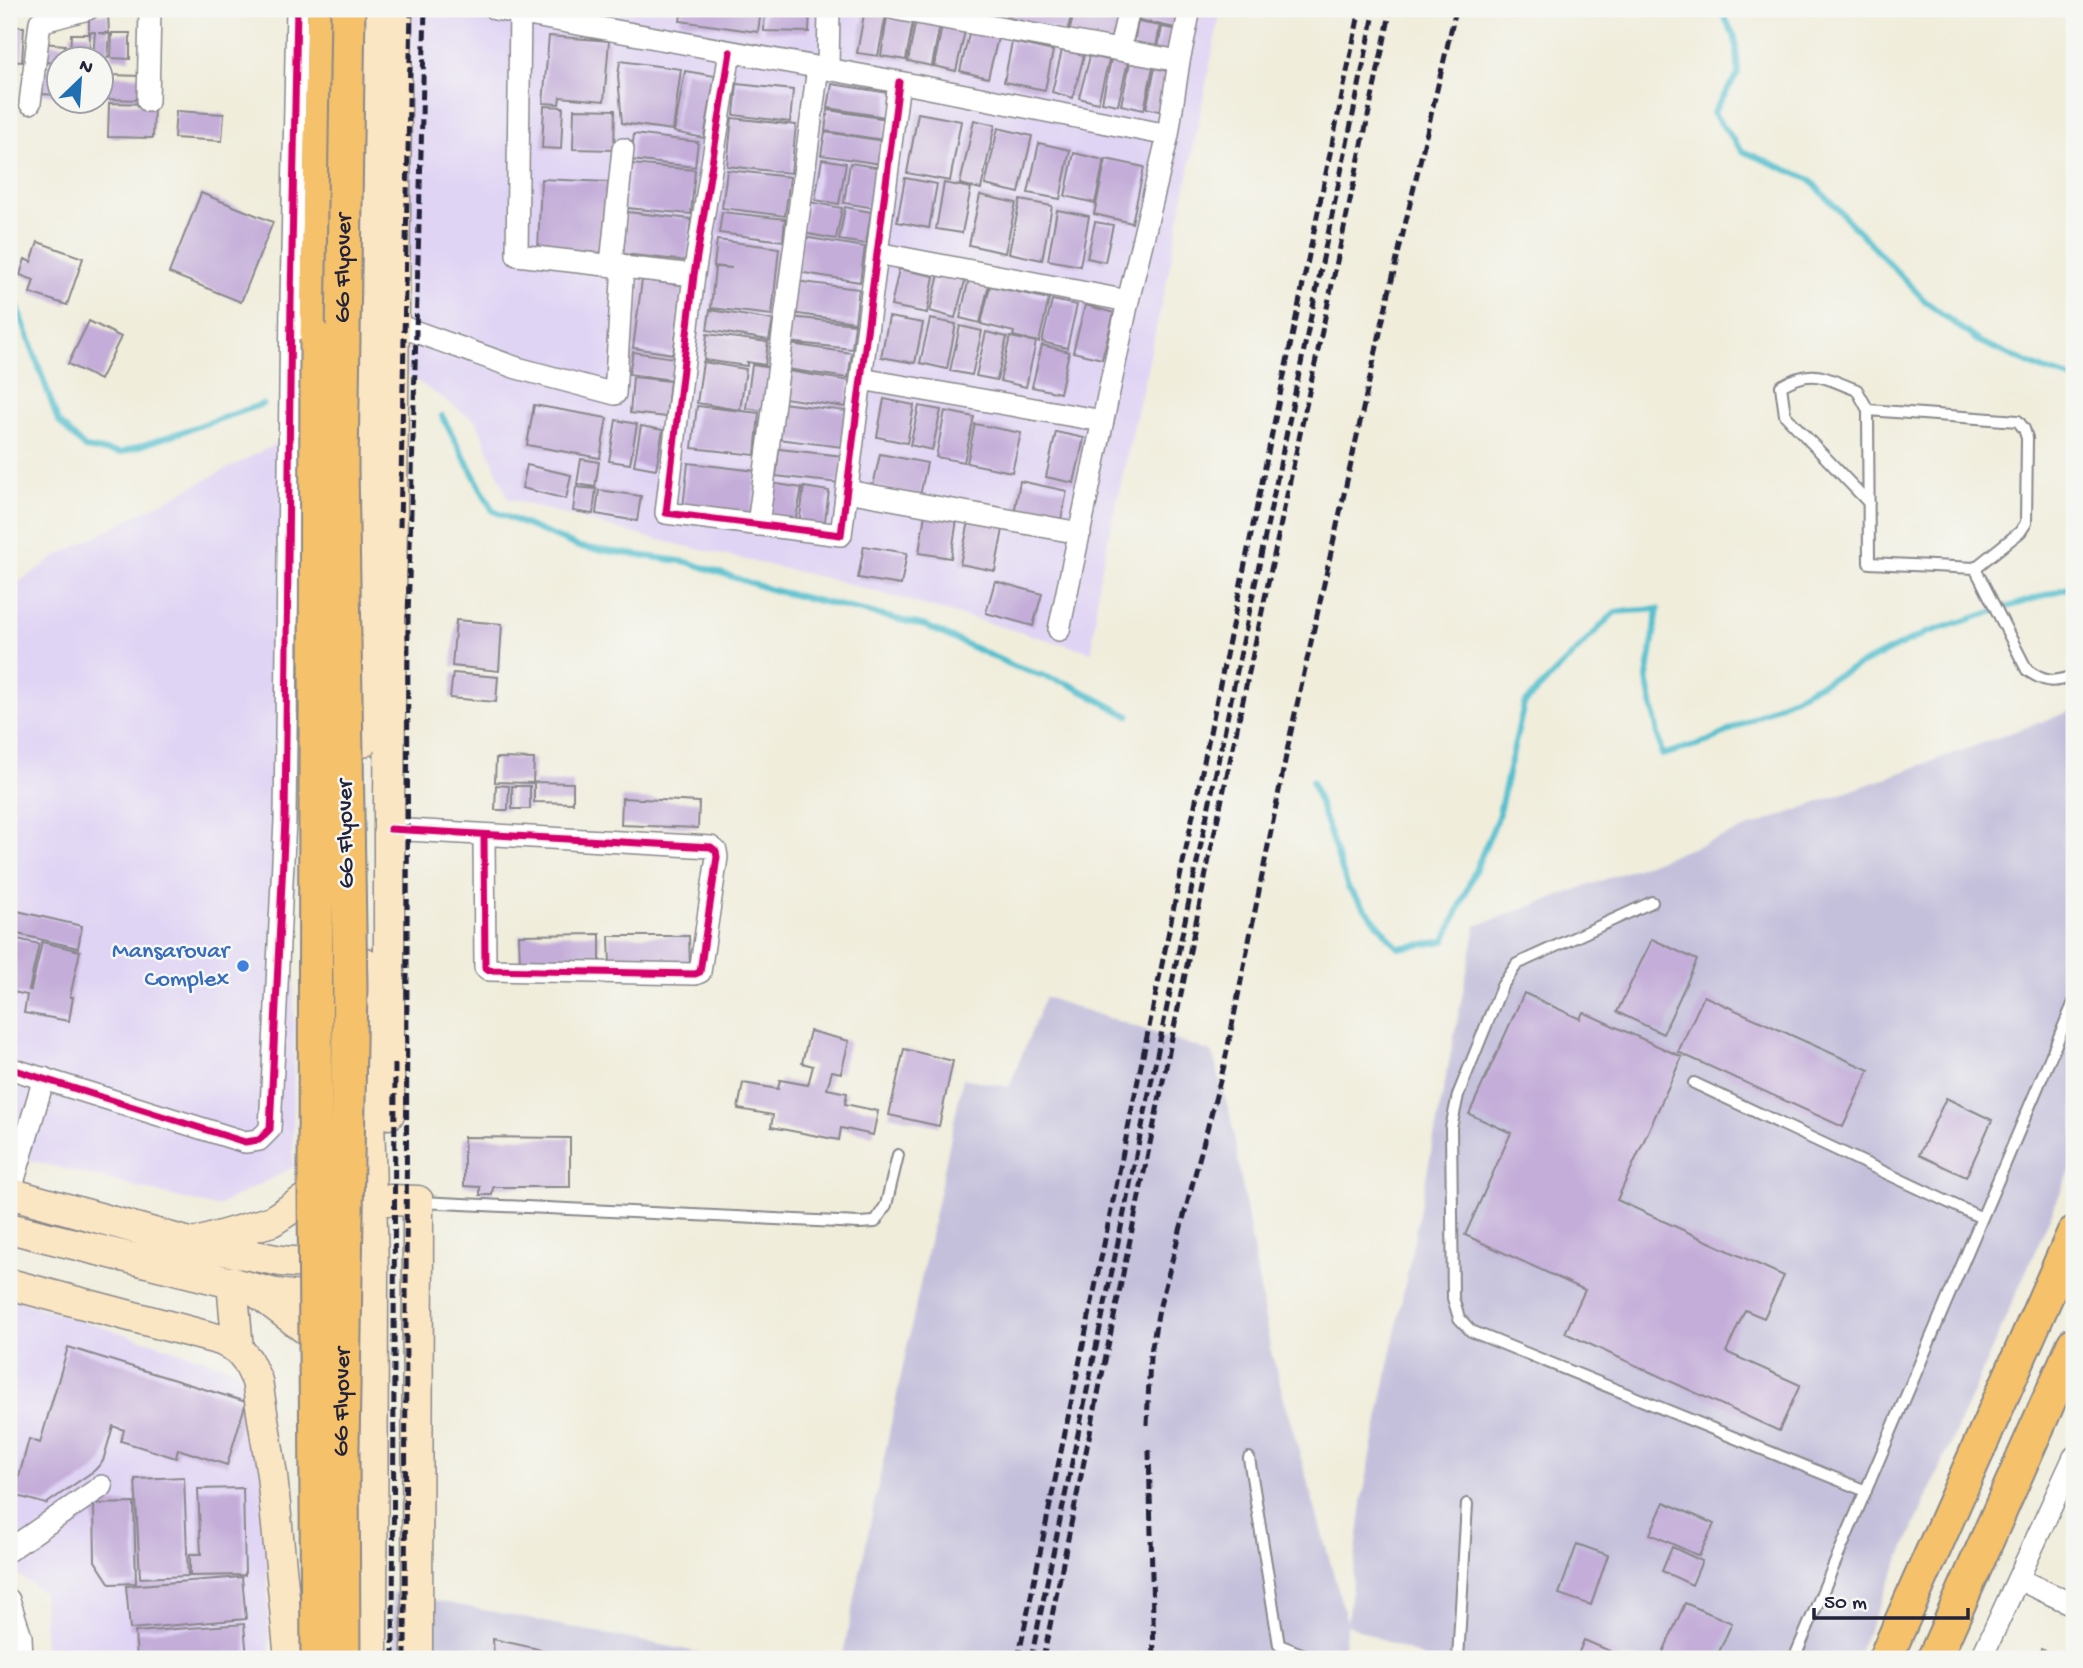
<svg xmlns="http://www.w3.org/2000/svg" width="2083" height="1668" font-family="'Gochi Hand',sans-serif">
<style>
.built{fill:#e0d4f4}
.industrial{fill:#c4c0db}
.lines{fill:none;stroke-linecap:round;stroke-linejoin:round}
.stream{stroke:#54bfce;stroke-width:6}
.building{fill:#c4aed9}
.lane-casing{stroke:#89888b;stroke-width:14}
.street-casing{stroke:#89888b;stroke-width:24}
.secondary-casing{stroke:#89888b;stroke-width:33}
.primary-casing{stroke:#89888b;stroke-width:37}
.lane{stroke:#fff;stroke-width:10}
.street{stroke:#fff;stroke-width:21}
.secondary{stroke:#fbe6c4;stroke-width:30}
.primary{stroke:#f5c16b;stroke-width:33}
.rail{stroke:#22223b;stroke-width:5;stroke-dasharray:10 5;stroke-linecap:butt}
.primary-bridge-casing{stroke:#89888b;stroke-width:37;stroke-linecap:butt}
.primary-bridge{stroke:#f5c16b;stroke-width:33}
.cycleway-casing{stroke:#f6f6f2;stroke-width:11}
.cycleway{stroke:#d6006c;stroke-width:7}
.shop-dot{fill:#3f7fe0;stroke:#f6f6f2;stroke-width:2.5}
.labels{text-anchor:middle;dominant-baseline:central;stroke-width:5;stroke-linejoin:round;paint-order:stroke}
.street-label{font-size:24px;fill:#22223b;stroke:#f6f6f2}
.shop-label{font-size:24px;fill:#366cbe;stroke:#f6f6f2;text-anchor:end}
</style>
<rect width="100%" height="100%" fill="#f6f6f2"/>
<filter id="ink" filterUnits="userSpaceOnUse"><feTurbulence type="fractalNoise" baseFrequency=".0143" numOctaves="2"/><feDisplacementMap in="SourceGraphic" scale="14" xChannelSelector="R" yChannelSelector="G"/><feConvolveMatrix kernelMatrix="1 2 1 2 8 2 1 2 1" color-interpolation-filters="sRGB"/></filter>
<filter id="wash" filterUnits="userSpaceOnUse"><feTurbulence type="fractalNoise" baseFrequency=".00686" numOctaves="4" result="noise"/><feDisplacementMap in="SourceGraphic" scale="28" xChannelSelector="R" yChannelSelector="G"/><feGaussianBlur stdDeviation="1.57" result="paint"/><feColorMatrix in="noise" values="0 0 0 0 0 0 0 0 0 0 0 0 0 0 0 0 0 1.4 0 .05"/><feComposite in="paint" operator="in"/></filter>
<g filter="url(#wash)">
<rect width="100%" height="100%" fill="#f0eddb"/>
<!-- built -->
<path class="built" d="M410,9h811l-52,262 -70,309 -7,72 -254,-71 -188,-43 -142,-39 -31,-77 -70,-48z
M297,433l-4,734 -77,40 -207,-52v-566l48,-33z
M9,1298l251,78 10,283h-225l-2,-66 -34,-25z"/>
<!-- industrial -->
<path class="industrial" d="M2074,710v452l-218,497h-428l-81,-34 -5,34h-500l121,-581 46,9 36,-90 167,55 19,67 39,229 77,274 16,-126 113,-570z
M392,1592l340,67h-337z"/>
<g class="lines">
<!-- stream -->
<path class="stream" d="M1720,9l15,28 3,36 -25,40 29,38 67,28 117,123 52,39 66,29 30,9
M9,282l49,139 27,27 35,5 143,-49
M442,416l51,95 86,36 108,15 85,28 154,36 90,41 53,17 60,32
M1312,781l36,107 50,60 47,-7 53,-124 26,-113 91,-92 43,-3 -11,69 15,77 47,-14 111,-57 106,-51 148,-47"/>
</g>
<g id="blocks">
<!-- building -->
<path class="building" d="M682,9h79l-3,23 -78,-11z
M765,9h45l-1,23 -45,-1z
M865,9h22l-9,47 -21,-3z
M969,9h39l-2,9z
M1011,9h62l-6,23 -58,-14z
M1075,9l47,1 -8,34 -45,-11z
M1142,9h43l-5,20 -41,-9z
M888,11l26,5 -8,44 -25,-4z
M89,14h19l1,19h-11l12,1 -2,24 -15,-1 2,-25h-6z
M916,19l24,5 -8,42 -24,-5z
M1138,22l22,4 -5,26 -22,-5z
M9,26l15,1 -2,35 -13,-1z
M942,26l23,5 -9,40 -22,-5z
M1162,27l17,3 -4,25 -18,-3z
M970,30l28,8 -10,40 -28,-7z
M112,33h18v26l-19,-1z
M71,34h19l-1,26h-19z
M549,36l60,5 -5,60 -44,-4 -1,7 -16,-1z
M1012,42l41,9 -8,39 -41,-8z
M42,43l23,2 -2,15h-3v4l-20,-3z
M1062,50l22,5 -11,43 -21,-6z
M1090,56l19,4 -11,43 -19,-5z
M1111,59l17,3 -10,43 -16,-3z
M620,61l61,8 -8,61 -51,-7 -4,-47z
M1130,62l23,5 -9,43 -23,-5z
M9,66h7l-2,31 -5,-1z
M1155,68l18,4 -9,40 -18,-4z
M40,69l20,1v25l-20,-1z
M685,71l30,5 -11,62 -30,-6z
M108,75l34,1 -1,24 -33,-1z
M737,84l56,6 -3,32 -56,-7z
M832,84l57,9 -4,24 -57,-9z
M109,103l45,1 -1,34 -45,-1z
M544,106l19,1 -2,42 -19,-1z
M574,109l41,1 -1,40 -41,-1z
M828,110l59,9 -3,21 -59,-9z
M176,111l48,3 -2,27 -48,-3z
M918,113l43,8 -11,60 -43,-8z
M732,118l64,7 -5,48 -64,-7z
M974,120l21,5 -14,64 -21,-5z
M998,128l34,8 -13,57 -34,-8z
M825,132l59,9 -3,23 -60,-9z
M634,134l64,8 -3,25 -64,-7z
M1039,143l31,7 -10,49 -32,-6z
M1074,153l30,7 -9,43 -30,-7z
M822,159l24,4 -7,41 -24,-4z
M1106,159l38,8 -12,56 -38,-9z
M850,163l32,5 -6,40 -32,-5z
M631,164l64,6 -4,44 -64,-6z
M727,170l63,7 -5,39 -63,-8z
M905,178l32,6 -8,44 -32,-6z
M541,179l67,3 -3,71 -67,-3z
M944,183l27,5 -9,45 -26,-4z
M201,193l72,29 -32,80 -72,-29z
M980,195l36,8 -11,50 -36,-8z
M1020,200l32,6 -10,54 -33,-7z
M809,202l33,6 -6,31 -33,-6z
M845,207l26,5 -5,32 -27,-4z
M1057,210l32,6 -9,50 -32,-6z
M627,212l64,7 -4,42 -64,-7z
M722,212l63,7 -2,22 -64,-8z
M1095,222l18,3 -8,37 -18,-4z
M803,237l62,10 -5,35 -62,-10z
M717,240l62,8 -7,67 -61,-7 4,-41 17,1 -18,-2z
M38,242l45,16 -16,47 -37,-12 4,-13 -14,-5 5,-16 6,3z
M899,269l35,7 -7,37 -36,-7z
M939,274l26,7 -10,37 -25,-7z
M969,278l20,5 -9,40 -20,-5z
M642,280l41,5 -10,69 -40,-6z
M795,281l64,8 -4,33 -64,-9z
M990,286l59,13 -10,43 -26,-6 1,-4 -33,-8z
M1052,300l25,5 -10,43 -25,-6z
M1085,305l29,8 -12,46 -29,-7z
M710,310l63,10 -4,20 -62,-10z
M791,317l64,7 -3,25 -64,-7z
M889,317l34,6 -8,40 -34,-6z
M930,319l26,5 -9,45 -27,-6z
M89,321l32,16 -21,43 -32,-16z
M960,326l22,5 -10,44 -22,-4z
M986,332l21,5 -10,43 -21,-4z
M707,334l61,8 -3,23 -18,-3v4l-43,-6z
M1010,337l26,5 -10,45 -26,-6z
M790,344l62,9 -4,25 -61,-9z
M1042,345l27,7 -9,41 -28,-6z
M633,352l42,6 -3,22 -43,-6z
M703,362l43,7 -6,41 -43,-7z
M752,365l19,3 -7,43 -18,-3z
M788,371l62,10 -4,26 -62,-9z
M633,377l37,4 -4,36 -36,-4z
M884,399l30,6 -7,38 -30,-6z
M782,403l64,8 -4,36 -65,-8z
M534,405l73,13 -7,40 -73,-13z
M697,406l62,7 -4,42 -63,-7z
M919,406l22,4 -9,40 -22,-5z
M945,411l29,6 -10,45 -28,-5z
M616,420l21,4 -7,40 -21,-3z
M975,424l46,9 -9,39 -45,-9z
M641,426l22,4 -7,39 -22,-4z
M1056,432l28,6 -10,45 -28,-6z
M779,449l64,7 -4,27 -63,-7z
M880,454l47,9 -7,33 -47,-10z
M581,459l18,3 -4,25 -18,-3z
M688,463l68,8 -5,45 -68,-8z
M527,465l44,10 -5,24 -44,-11z
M1020,481l47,10 -7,33 -46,-10z
M771,483l31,5 -7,35 -30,-5z
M576,487l20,2 -3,25 -20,-3z
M804,487l25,4 -5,37 -25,-4z
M599,490l42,6 -4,25 -41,-7z
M926,507l32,6 -7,45 -32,-5z
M970,517l34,7 -9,47 -35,-7z
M864,546l43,7 -6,32 -43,-7z
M995,581l47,13 -9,32 -47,-13z
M456,620l46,4 -3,47 -47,-5z
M453,673l45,4 -2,25 -46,-4z
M496,758l38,1 -1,24 -38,-1z
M534,782l39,1v20l-39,-1z
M496,785l13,1 -1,24h-13z
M512,786h18v23h-18z
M622,798l77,4 -1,26 -77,-3z
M9,909l73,17 -4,22 -69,-16z
M600,934v31h-80l-1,-30z
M609,936h80l1,30h-80z
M9,937l30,7 -10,46h2l11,-48 38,9 -10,46h3l-4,24 -45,-8 3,-18 -18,-4z
M1652,939l45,21 -34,74 -46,-22z
M1524,993l56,26 3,-7 99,45 -65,143 167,76 -20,42 -19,-8 -19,42 74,33 -21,46 -214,-98 20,-43 -120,-55 46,-102 -42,-19z
M1704,996l165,74 -26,57 -165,-75z
M810,1031l39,10 -8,32 -9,-2 -5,18 20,4 -2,11 33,7 -5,24 -32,-7 -2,12 -68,-13 2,-12 -35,-6 5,-26 35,6 2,-9 28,5 5,-19 -11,-3z
M904,1049l49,12 -14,65 -50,-11z
M1946,1098l46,22 -26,57 -47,-22z
M464,1137l106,1v49h-77l-1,8h-12v-8l-16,-1z
M68,1347l178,55 -19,63 -49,-16 -2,9 -55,-17 3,-11 -11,-4 -10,35 -8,9 -49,34 -32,-9 15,-56 11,4z
M184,1477l4,99 -48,2 -5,-99z
M243,1488l2,87 -55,1v-22h11l-3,-65z
M1664,1502l50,22 -15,32 -49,-22z
M134,1503l2,80 -26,1 -15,-23 -1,-57z
M1577,1544l31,11 -17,50 -32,-11z
M1672,1547l30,14 -10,24 -30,-14z
M242,1577l4,42 -116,10 -4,-43z
M1685,1603l47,20 -16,36h-56z
M244,1624l3,34 -110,1 -2,-27z
M493,1639l86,19v1h-85z
M1584,1640l33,14 -2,5h-39z
M2041,1649l24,10h-28z"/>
</g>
</g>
<g filter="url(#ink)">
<use href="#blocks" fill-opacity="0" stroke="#89888b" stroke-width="2"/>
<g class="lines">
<defs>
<path id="lane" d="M1868,410l150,11 6,8 3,9 -1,85 -6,9 -45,36
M1869,503l-84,-88 -4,-29c33,-19 43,-8 76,4l11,20 1,153 106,5 52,102c18,13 26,13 47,6
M1652,902l-135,62 -15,22 -44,109 -7,33 2,170 6,20 12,13 395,160
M1694,1083l288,135
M421,1202l438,21 16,-1 11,-17 12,-50
M1249,1458l30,187 35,14
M1458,1659l9,-155
M1794,1659l280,-657"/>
<path id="street" d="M495,9l404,73 269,53
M520,9l-3,246 177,20
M895,9l284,52
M1120,48l9,-39
M730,52l-36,223 -28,238 175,22 58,-453
M828,69l1,-60
M148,101l2,-92
M30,103l10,-81 48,-13
M877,253l251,48
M611,264l12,-115
M394,324l123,44 98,26 8,-129
M861,379l242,42
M847,491l233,42
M758,525l60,-458
M1059,630l69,-329 40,-166 11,-74 11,-52
M390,829l321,18 5,4 1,6 -17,115 -5,2 -206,-4 -4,-3 -1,-131
M9,1068l236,74 14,-2 11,-11 15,-309 6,-521 6,-290
M10,1193l34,-115
M9,1550l93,-64
M2018,1579l56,26
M9,1600l12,36 1,23
M1981,1659l93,-202"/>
<path id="secondary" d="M362,742l4,-561 6,-172
M365,963l8,306 -1,390
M389,1114v-315l8,-790
M9,1193l184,51 88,17 58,5
M390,1200l28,1 -1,458
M9,1228l267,66 62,8
M197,1243l75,-22 35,-23 21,-21
M232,1282l6,67
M9,1284l212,56 17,9 9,11 10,21 15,94 18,184
M257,1292l75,57"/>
<path id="primary" d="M317,339l7,-330
M1885,1659l189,-426
M1934,1659l140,-315"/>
</defs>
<!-- lane casing -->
<use href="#lane" class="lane-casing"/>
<!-- street casing -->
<use href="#street" class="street-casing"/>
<!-- secondary casing -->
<use href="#secondary" class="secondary-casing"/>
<!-- primary casing -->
<use href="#primary" class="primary-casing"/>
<!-- lane -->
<use href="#lane" class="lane"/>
<!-- street -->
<use href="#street" class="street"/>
<!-- secondary -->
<use href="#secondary" class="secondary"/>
<!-- primary -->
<use href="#primary" class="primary"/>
<!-- rail -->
<path class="rail" d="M400,527l11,-518
M1147,1425l3,-68 9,-48 65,-243 66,-330 98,-439 68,-288
M1149,1450l5,209
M393,1659l2,-597
M405,1659l3,-1041 17,-609
M1018,1659l342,-1650
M1031,1659l344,-1650
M1043,1659l166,-800 182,-850"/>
<defs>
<g id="primary-bridge">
<path d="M317,339l-2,849 3,471"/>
<path id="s1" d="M343,1659l-1,-211 8,-462 -9,-519 7,-458"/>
</g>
</defs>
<!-- primary-bridge casing -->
<use href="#primary-bridge" class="primary-bridge-casing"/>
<!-- primary-bridge -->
<use href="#primary-bridge" class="primary-bridge"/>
<defs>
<path id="cycleway" d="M730,52l-36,223 -28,238 175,22 58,-453
M390,829l321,18 5,4 1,6 -17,115 -5,2 -206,-4 -4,-3 -1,-131
M9,1068l236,74 14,-2 11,-11 15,-309 6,-521 6,-290"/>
</defs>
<!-- cycleway casing -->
<use href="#cycleway" class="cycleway-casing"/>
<!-- cycleway -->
<use href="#cycleway" class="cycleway"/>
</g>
</g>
<!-- markers -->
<circle class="shop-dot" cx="243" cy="966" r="7"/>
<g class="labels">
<!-- street labels -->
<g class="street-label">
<text stroke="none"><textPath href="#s1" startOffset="1391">GG Flyover</textPath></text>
<text transform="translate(347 834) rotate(-91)">GG Flyover</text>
<text stroke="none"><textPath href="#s1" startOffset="257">GG Flyover</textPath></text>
</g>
<!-- shop labels -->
<g class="shop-label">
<text x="229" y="952">Mansarovar<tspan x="229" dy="28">Complex</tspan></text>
</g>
</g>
<!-- margin -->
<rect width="2083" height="1668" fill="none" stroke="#f6f6f2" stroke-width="35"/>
<!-- north arrow -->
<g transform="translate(80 80) rotate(25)"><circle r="33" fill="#f6f6f2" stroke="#a1a1a9" stroke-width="2"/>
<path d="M0-5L12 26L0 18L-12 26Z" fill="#1f6fb2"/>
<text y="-10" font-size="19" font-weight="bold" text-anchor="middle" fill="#22223b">N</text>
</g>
<!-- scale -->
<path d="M1814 1608v10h154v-10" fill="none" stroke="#22223b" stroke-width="3.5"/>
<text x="1824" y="1608" font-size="21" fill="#22223b" stroke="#f6f6f2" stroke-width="5" paint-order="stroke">50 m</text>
</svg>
